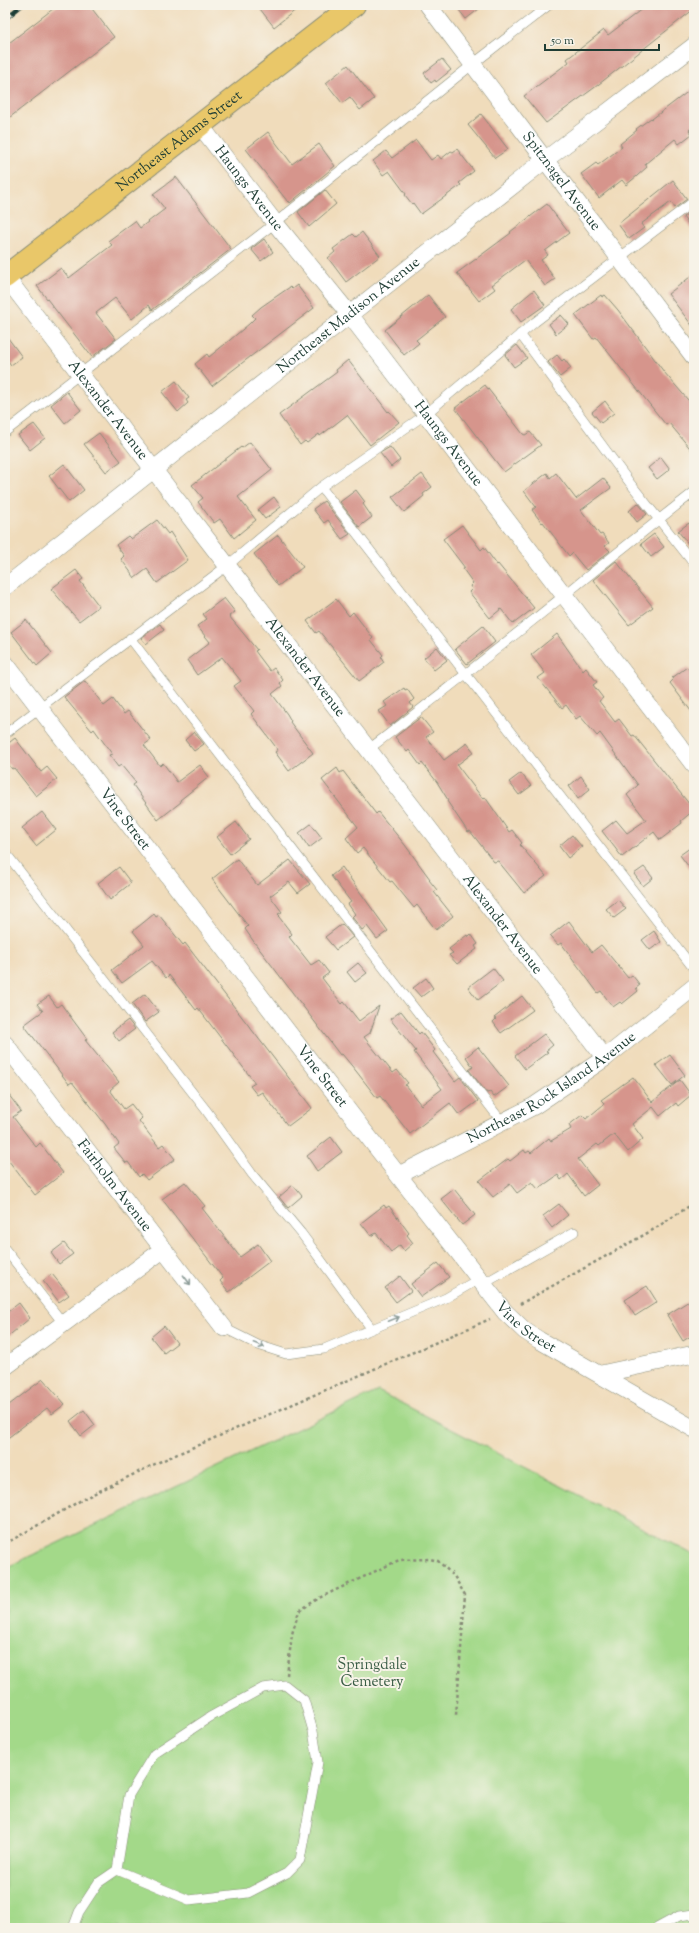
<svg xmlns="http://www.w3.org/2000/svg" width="699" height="1933" font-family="'Sorts Mill Goudy',serif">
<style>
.green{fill:#a3d989;stroke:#618b5e}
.building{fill:#d6958c}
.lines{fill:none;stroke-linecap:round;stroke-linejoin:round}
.lane-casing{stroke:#888c78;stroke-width:10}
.street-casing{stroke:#888c78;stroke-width:18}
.primary-casing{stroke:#888c78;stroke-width:24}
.path{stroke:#888c78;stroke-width:2.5;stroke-dasharray:3 3;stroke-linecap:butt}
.lane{stroke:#fff;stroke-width:9}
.street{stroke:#fff;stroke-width:17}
.primary{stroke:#e9c769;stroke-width:22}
.rail-casing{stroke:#1f3d34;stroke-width:4.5}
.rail{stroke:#f7f3e8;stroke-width:3;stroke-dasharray:9;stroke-linecap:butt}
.oneway{stroke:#8f9e9a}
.labels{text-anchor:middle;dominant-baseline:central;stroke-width:4;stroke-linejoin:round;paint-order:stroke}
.street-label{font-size:15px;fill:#1f3d34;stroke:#f7f3e8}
.park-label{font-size:15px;fill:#395c45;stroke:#f7f3e8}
</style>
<rect width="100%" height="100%" fill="#f7f3e8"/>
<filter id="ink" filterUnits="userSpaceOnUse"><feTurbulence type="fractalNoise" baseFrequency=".025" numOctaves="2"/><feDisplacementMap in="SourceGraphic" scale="8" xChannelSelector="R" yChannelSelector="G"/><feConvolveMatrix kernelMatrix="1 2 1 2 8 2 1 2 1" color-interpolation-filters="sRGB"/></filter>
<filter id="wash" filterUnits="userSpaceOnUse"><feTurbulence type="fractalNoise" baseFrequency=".012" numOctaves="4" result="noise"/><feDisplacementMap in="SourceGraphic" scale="16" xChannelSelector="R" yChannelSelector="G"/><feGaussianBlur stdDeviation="0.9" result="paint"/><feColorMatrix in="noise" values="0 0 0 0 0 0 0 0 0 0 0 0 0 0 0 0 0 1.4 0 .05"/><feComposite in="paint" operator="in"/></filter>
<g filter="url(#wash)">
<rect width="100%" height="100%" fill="#f0dcbb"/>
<!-- green -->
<path class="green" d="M378,1391l316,164v373h-689v-360z"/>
<g id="blocks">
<!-- building -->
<path class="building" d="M58,5h31l25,32 -109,84v-75z
M257,5h45l-28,22z
M455,5h29l-18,14z
M647,5h47v4l-100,79 -48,35 -22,-27 45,-34 -2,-3 37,-29 4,5z
M442,59l9,11 -15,12 -1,-2 -4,3 -7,-10z
M348,65l26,34 -14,11 -10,-13 -8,6 -16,-20z
M694,87v39l-5,4 3,4 -13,10 -4,-5 -30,25 2,3 -10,9 -11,9 -4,-5 -23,18 -18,-24 15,-11 2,2 24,-18 -2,-3 17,-14 -1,-1 15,-11 1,1z
M481,114l27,35 -13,9 -27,-33z
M268,132l24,32 27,-20 16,22 -45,37 -1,-2 -1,1 -42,-53z
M416,140l15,20 7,-5 3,4 10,-8 2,1 4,-3 17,22 -15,12 2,2 -40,29 -8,-11 -1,1 -7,-9 1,-1 -17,-23 -6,4 -10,-14 13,-10 6,7z
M176,177l55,72 -79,61 -3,-5 -17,14 -17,-21 -19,15 20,26 -24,18 -55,-71 24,-18 8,10 43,-33 -4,-4 27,-20 5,7 25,-19 -12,-15z
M673,180l14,19 -12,9 -4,-6 -30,22 3,4 -15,11 -11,-15z
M325,190l11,14 -27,23 -11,-15z
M547,204l22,29 -24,18 3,4 -7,5 14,19 -10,7 -20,-26 -33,25 3,4 -16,12 -22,-28 54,-40 -1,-1z
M694,209v23l-11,-15z
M362,232l18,24 -34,26 -18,-24 7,-6 -2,-3 20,-15 3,3z
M264,239l9,13 -12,9 -10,-12z
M694,274v54l-26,-34z
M297,285l17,23 -102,78 -17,-22 12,-10 2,3 21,-17 19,-16 6,-6 -3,-3 9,-8 29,-20 2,2z
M534,290l11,15 -24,17 -10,-13z
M428,295l17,22 -29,23 3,3 -15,12 -19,-25z
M601,295l1,2 3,-2 13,15 46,62 30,35v46l-25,-30 -3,2 -70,-88 -3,2 -18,-24z
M561,315l8,9 -13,10 -7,-10z
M5,334l17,23 -11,8 -6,-8z
M517,345l10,13 -13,9 -9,-12z
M557,355l5,6 2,-2 7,9 -11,9 -12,-15z
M348,360l40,52 1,-1 10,11 -29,23 -23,-30 -27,21 -1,-2 -12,9 -2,-2 -5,4 -21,-30 58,-43 -1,-2z
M176,381l13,17 -3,2 2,3 -10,9 -16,-20z
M485,385l38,49 2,1 5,-3 11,13 -37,27 -49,-64z
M67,392l14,18 -16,13 -14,-18z
M605,401l9,12 -13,10 -9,-11z
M34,424l11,14 -15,12 -12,-15z
M99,433l22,28 -15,11 -22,-28z
M250,442l22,28 -34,27 18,23 -22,18 -14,-19 -6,4 -16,-21 5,-4 -11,-13 49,-38 1,1z
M390,447l10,13 -9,7 -11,-14z
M661,457l9,12 -13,10 -9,-11z
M64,464l20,26 -15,12 -20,-26z
M547,473l3,5 6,-5 20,26 27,-21 8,10 -30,22 19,25 2,-1 7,9 -4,3 5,5 -24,19 -14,-17 -3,3 -26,-34 -1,1 -10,-13 4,-3 -12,-16z
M422,474l10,13 -9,7 1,2 -20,16 -12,-15z
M356,490l9,12 -2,2 9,13 -13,10 -19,-25z
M274,497l7,10 -16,12 -7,-9z
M324,501l26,33 -8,5 -14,-19 -4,3 -11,-14z
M638,503l9,11 -10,8 -8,-11z
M157,520l11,14 2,-2 18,28 -31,23 -10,-14 -12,9 -14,-19 3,-3 -8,-11 12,-9 3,3z
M689,523l5,7v21l-16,-20z
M462,525l19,25 3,-3 13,18 1,-1 36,44 -21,16 -12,-15 -11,9 -21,-26 3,-3 -2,-3 3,-3 -10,-14 2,-1 -22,-29z
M654,534l10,13 -13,10 -10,-13z
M278,535l25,32 -25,19 -24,-32z
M616,561l37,46 -24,18 -36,-45z
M76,570l7,9 -3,2 19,25 -20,15 -28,-32z
M224,598l11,14 -6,4 28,34 -2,1 15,20 4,-3 9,12 -3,3 2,3 -10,8 15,20 4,7 -1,1 23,31 -24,18 -14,-19 3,-2 -27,-36 3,-3 -20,-25 7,-5 -19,-24 -25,18 -10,-15 23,-18 -13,-16 10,-7 -4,-5z
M336,599l13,17 4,-4 20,26 -2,2 12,15 -2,2 3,5 -25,19 -40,-50 -3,2 -9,-12z
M26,620l26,33 -15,13 -26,-34z
M160,624l4,6 -18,14 -5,-6z
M483,626l12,16 -28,22 -12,-15z
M557,634l26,37 3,-3 11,14 -4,3 10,13 -4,3 16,21 4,-3 13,17 2,-1 60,75 -13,11 1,2 -22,17 -6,-8 -32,25 -20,-26 14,-11 11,13 19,-13 -19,-25 11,-10 -38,-52 -3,3 -17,-20 -4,3 -10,-14 -4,3 -24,-30 7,-5 -14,-18z
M437,647l10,13 -13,10 -10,-12z
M687,667l7,9v39l-24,-32 3,-3 -1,-2z
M85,681l19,25 9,-7 11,15 4,-3 23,29 -7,5 16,21 3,-3 14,19 23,-17 9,12 -29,23 1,2 -23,18 -25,-35 3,-2 -15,-18 -3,2 -9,-12 3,-1 -18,-25 -2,2 -28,-34z
M404,688l1,2 2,-1 7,10 -4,4 3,4 -23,19 -11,-15 8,-5 -3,-4z
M421,717l12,15 -7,5 18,23 23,-17 7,9 -17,13 26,34 2,-2 24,35 3,-2 10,13 -2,2 26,31 -22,17 -26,-32 -4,1 -24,-31 -2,1 -21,-31 1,-1 -11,-18 -15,-19 -2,2 -11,-15 -2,2 -12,-15z
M194,732l10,12 -10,7 -9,-11z
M15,738l26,34 6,-5 10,12 -21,17 -22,-28 -2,1 -7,-9v-14z
M337,768l3,5 3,-2 33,43 2,-2 27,33 25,34 -1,1 8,10 -3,2 19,24 -17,14 -19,-25 -3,3 -22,-27 -2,1 -27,-34 -6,5 -11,-15 12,-11 -36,-47z
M521,773l10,13 -12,9 -10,-13z
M581,776l9,13 -12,10 -9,-13z
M42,812l14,18 -20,16 -14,-18z
M236,822l13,17 -19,15 -13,-17z
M311,824l11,14 -13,10 -10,-15z
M572,835l10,12 -14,11 -9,-12z
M694,845v29l-14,-19z
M237,859l20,26 33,-25 20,24 -12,9 -9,-11 -19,14 12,16 -4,2 2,2 -1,1 13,17 -3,3 22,28 8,-5 10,13 -7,5 20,26 2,-2 15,19 20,-15 -9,27 -6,4 29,36 4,-3 11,13 -3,2 16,20 21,-16 -28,-37 2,-1 -26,-32 11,-8 18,23 2,-2 14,18 -2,2 22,29 5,-4 18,24 -19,14 -9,-12 -40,31 -30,-38 -3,2 -21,-27 -14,-17 -2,1 -86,-113 -9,-13 3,-3 -36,-47z
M119,867l12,16 -21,17 -12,-17z
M342,867l46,64 -11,8 -10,-13 -5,4 -10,-13 3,-3 -7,-10 3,-2 -20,-26z
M644,867l9,11 -10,8 -9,-12z
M618,900l8,9 -12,9 -8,-9z
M154,914l2,3 3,-2 24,30 2,-2 127,165 -24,18 -26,-34 -5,3 -7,-9 5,-3 -57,-75 -2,2 -27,-35 -3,3 -14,-17 -30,22 -10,-13 32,-25 -11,-14z
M569,921l23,31 9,-7 27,33 4,-3 8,10 -4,3 2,3 -16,13 -2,-2 -7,5 -12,-16 -3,2 -37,-50 -3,2 -8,-9z
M342,924l11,13 -17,13 -11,-13z
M654,931l7,11 -11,8 -8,-10z
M471,934l7,10 -3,2 2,3 -20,15 -8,-9 4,-2 -4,-4 18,-14 1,2z
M358,963l9,10 -12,9 -8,-10z
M493,968l10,13 -25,19 -10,-13z
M426,978l7,10 -12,9 -8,-9z
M145,994l14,18 -14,10 -13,-18z
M49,996l8,11 4,-3 26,35 -2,1 34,42 -9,8 14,19 7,-5 11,14 -3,3 20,26 4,-3 12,15 -28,21 -5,-6 -3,3 -11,-15 -2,1 -12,-15 5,-4 -14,-20 -33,-42 -3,2 -45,-59 19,-14 -6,-7z
M522,996l11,14 -32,23 -8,-11 3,-3 -2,-1z
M128,1020l7,9 -16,12 -7,-9z
M544,1034l9,11 -7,6 2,1 -23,17 -10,-13z
M478,1047l31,39 -15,11 -4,-5 -3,1 -18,-23 4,-3 -7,-10z
M670,1055l15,20 -13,10 -16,-20z
M633,1077l19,25 28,-22 11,15 -13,11 -2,-3 -16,13 -7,-9 -21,17 11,15 -15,13 -14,-18 -15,12 -2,-2 -19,15 20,26 -14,11 -16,-22 -7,6 -3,-5 -20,14 -6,-7 -15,11 -7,-9 -17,13 -14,-16 29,-22 2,2 14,-11 2,3 3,-2 2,2 18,-15 2,3 20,-12 -2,-4 13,-10 4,4 17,-14 1,-2 -3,-3z
M5,1090l16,21 -8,6 23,30 4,-4 23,30 -28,22 -30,-39z
M331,1137l11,15 -25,19 -10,-15z
M185,1182l20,24 -3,2 38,49 18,-13 12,17 -41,31 -9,-11 3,-3 -61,-79z
M293,1185l9,11 -14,12 -9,-11z
M454,1189l21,26 -13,10 -21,-26z
M559,1204l9,11 -16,13 -9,-12z
M384,1205l2,3 3,-2 20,27 -2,2 6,8 -9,8 -4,-6 -9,7 -15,-19 -5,3 -10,-13z
M64,1243l9,11 -14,10 -8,-11z
M438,1263l11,14 -28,20 -10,-13z
M52,1274l17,21 -10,7 -16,-21z
M400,1276l11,15 -15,11 -11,-14z
M647,1286l10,16 -22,14 -10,-16z
M689,1301l5,8v25l-11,7 -16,-26z
M19,1303l11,15 -25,21v-25z
M164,1326l13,17 -13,10 -13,-16z
M43,1379l22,25 -13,10 -5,-6 -42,32v-32z
M84,1410l11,15 -14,11 -11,-15z"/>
</g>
</g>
<g filter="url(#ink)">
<use href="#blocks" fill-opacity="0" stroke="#888c78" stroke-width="1"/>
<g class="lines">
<defs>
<path id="lane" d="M520,334l110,149 64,81
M5,432l270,-209 198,-159 76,-59
M321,487l373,482
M130,638l372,484
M5,734l223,-169 93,-78 105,-73 109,-92 159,-121
M369,749c110,-83 216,-172 325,-257
M5,852l201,258 46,64 49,59 70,95
M5,1249l58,74
M483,1284l91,-52
M224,1328l34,17 28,9 38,-5 122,-51 33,-19
M73,1928l6,-16 19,-29 19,-13 12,-75 25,-41 56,-37 53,-29 22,-3 19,15 9,31 5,31 -18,98 -13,13 -39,20 -59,7 -72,-30
M657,1928l22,-12 15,-2"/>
<g id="street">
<path id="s1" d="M428,5l266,352"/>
<path id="s2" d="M200,125l75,98 75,92 344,450"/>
<path id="s3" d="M5,276l600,782"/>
<path id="s4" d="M5,587l540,-427 149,-114"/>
<path id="s5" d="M5,663l358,467 142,182 20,19 14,9 155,89"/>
<path id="s6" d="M5,1044l219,284"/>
<path id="s7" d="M399,1175l135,-69 71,-48 89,-71"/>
<path d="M5,1367l159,-118"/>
<path d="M601,1374l93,-20"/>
</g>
<g id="primary">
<path id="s8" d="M5,277l349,-272"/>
</g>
</defs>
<!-- lane casing -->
<use href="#lane" class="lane-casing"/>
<!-- street casing -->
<use href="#street" class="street-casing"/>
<!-- primary casing -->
<use href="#primary" class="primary-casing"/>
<!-- path -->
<path class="path" d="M520,1304l131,-73 43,-28
M5,1544l80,-46 74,-36 331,-143
M287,1675l5,-41 7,-23 20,-13 80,-38 31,-1 8,2 16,15 11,19 -9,120"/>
<!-- lane -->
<use href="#lane" class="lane"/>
<!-- street -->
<use href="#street" class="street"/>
<!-- primary -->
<use href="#primary" class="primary"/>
<defs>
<path id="rail" d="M5,19l17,-14"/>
</defs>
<!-- rail casing -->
<use href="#rail" class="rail-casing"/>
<!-- rail -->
<use href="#rail" class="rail"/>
</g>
<!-- one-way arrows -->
<defs><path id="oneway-shaft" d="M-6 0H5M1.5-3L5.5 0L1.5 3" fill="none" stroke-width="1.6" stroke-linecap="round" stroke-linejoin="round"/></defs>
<g class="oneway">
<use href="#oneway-shaft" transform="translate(187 1280) rotate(53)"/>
<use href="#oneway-shaft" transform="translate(394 1319) rotate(-22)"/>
<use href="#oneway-shaft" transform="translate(259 1345) rotate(21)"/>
</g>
</g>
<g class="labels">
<!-- street labels -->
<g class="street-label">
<text stroke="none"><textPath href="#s8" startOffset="221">Northeast Adams Street</textPath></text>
<text stroke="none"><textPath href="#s1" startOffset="221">Spitznagel Avenue</textPath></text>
<text stroke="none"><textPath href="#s2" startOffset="80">Haungs Avenue</textPath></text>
<text stroke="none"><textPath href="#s4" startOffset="438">Northeast Madison Avenue</textPath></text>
<text stroke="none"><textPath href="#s3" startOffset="169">Alexander Avenue</textPath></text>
<text stroke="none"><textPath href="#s2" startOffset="404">Haungs Avenue</textPath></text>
<text stroke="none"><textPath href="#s3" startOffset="493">Alexander Avenue</textPath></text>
<text stroke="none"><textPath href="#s5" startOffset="197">Vine Street</textPath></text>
<text stroke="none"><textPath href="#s3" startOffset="817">Alexander Avenue</textPath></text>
<text stroke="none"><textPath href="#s5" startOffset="521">Vine Street</textPath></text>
<text stroke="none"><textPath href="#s7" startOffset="176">Northeast Rock Island Avenue</textPath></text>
<text stroke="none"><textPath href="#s6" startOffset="179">Fairholm Avenue</textPath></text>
<text stroke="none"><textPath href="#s5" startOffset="845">Vine Street</textPath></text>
</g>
<!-- park labels -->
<g class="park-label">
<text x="372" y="1665">Springdale<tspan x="372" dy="17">Cemetery</tspan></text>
</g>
</g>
<!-- margin -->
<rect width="699" height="1933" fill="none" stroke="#f7f3e8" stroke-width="20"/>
<!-- scale -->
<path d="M545 44v6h114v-6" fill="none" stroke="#1f3d34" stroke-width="2"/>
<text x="551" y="44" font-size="12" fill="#1f3d34" stroke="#f7f3e8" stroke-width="3" paint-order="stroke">50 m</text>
</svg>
